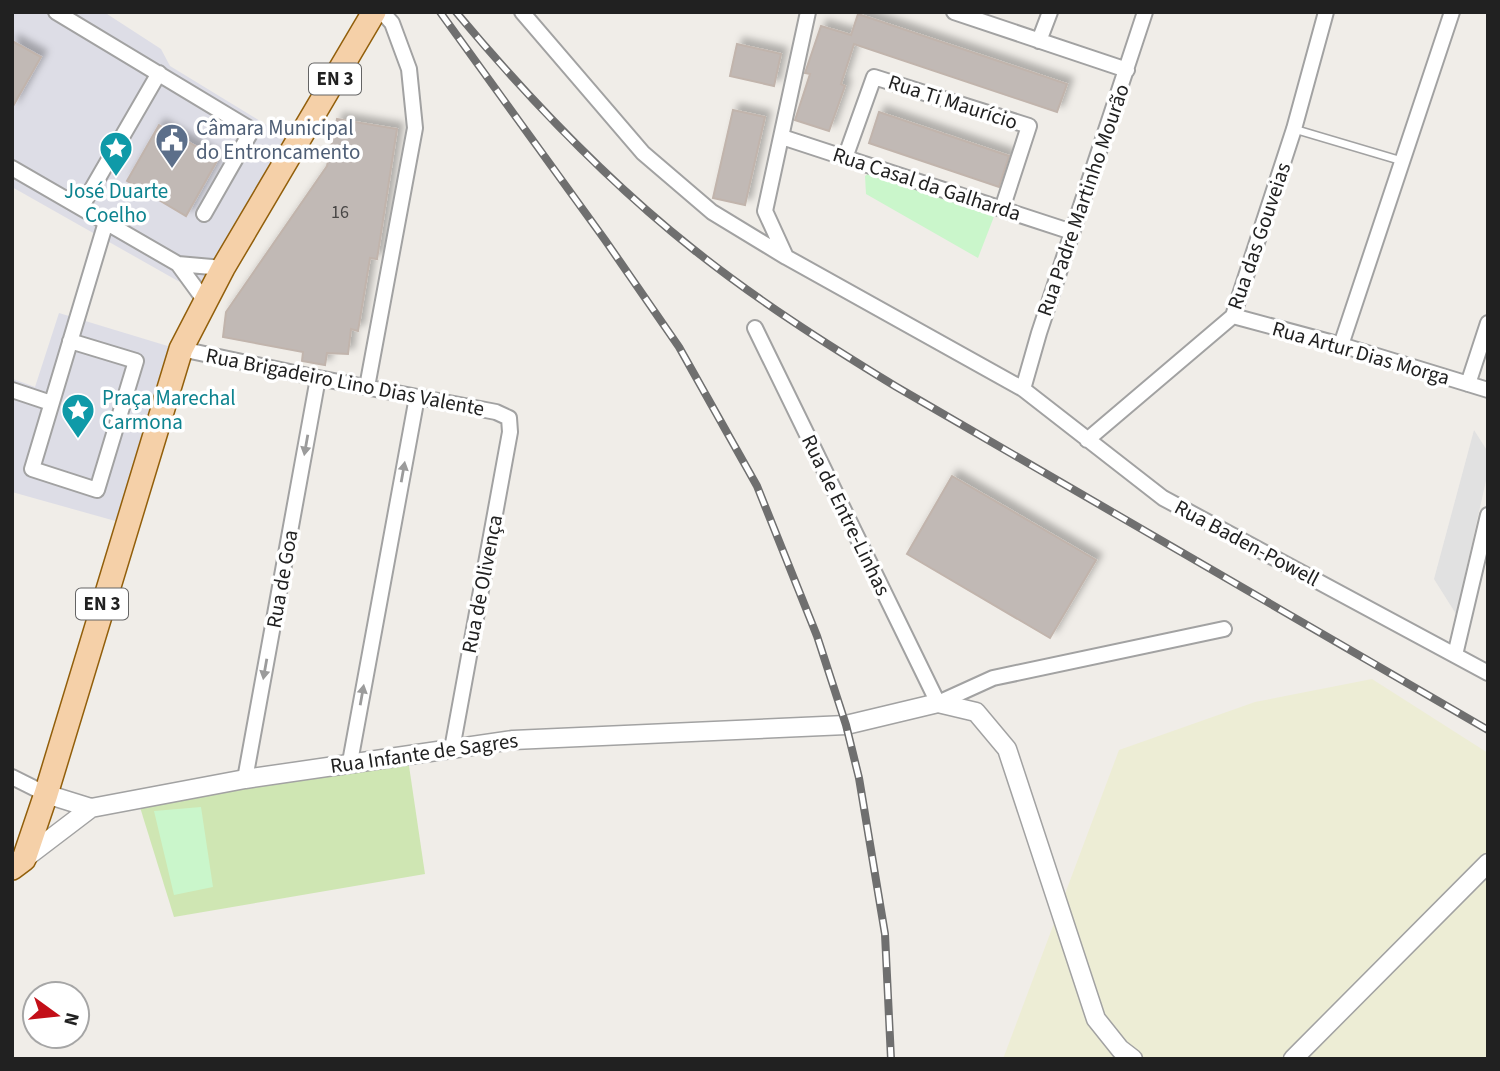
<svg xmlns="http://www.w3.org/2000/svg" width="1500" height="1071" font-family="'Source Sans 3',sans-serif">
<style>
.farmland{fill:#ededd5}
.grass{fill:#cfe6b3}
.park{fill:#caf6cb}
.parking{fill:#e1e1e1}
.plaza{fill:#dddde6}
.building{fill:#c1b9b5;stroke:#c1b4ac;stroke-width:2;filter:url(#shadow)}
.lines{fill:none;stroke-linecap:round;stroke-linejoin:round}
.service-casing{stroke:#a2a2a2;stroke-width:10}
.minor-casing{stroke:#a2a2a2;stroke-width:18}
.tertiary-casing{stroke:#a2a2a2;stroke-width:21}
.primary-casing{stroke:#925f0b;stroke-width:26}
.service{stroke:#fff;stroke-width:7}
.minor{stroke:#fff;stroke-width:14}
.tertiary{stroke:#fff;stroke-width:18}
.primary{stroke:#f5d0a8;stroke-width:23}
.rail-casing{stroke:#6f6f6f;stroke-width:8}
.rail{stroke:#fff;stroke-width:5;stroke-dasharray:16;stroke-linecap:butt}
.oneway{fill:#9b9b9b}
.labels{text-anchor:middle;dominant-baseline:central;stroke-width:7;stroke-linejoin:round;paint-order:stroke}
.number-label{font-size:18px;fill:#494746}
.shield{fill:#fff;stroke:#646464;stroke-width:2}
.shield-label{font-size:19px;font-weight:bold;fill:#212121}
.street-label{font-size:21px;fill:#212121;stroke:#fff}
.service-label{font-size:21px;fill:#4e5e75;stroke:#fff;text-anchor:start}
.culture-label{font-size:21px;fill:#0d838f;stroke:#fff}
</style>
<defs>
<filter id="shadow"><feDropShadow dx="6" dy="-6" stdDeviation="3.5" flood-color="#0004"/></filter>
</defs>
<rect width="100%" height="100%" fill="#f0ede8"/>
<!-- farmland -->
<path class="farmland" d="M1372,679l116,74v306h-485l116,-309 136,-48z"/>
<!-- grass -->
<path class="grass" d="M408,759l17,115 -251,43 -35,-113z"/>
<!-- park -->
<path class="park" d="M872,171l123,43 -17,44 -112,-64 -1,-18z
M201,807l12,80 -39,8 -20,-84z"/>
<!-- parking -->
<path class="parking" d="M1474,430l14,22v20l-32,142 -22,-35z"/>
<!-- plaza -->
<path class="plaza" d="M12,12h92l57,37 9,17 121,74 -89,149 -24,-8 -166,-94z
M59,313l112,34 -52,175 -107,-30v-111l1,-2 22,8z"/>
<!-- building -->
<path class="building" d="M858,14l209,70 -10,28 -203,-68 -13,40 4,2 -16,45 -34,-11 15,-46 -5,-1 16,-47 30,9z
M12,41l29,16 -29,51z
M737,44l44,10 -7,32 -44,-10z
M733,110l32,7 -20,88 -32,-7z
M879,112l130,44 -10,31 -130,-44z
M337,119l60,10 -20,130 -7,-1 -12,73 -7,-2 -3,25 -21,-1 -2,12 -23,-4 1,-9 -80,-15 3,-25 101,-146z
M159,125l59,34 -32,57 -59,-35z
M952,476l144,84 -46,78 -143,-84z"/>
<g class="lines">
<defs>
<path id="service" d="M1294,129l108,32"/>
<path id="minor" d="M56,12l196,118 -48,84
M522,12l121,141 69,59 74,45
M808,12l-43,199 21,46 237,132 140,109 325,175
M954,12l173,58
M1039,41l11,-29
M782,137l290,95
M845,158l29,-81 155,49 -27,83
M12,168l166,96 27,37
M82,206l77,-133
M178,264l45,4
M1233,316l108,29 147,45
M755,328l183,375 55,-25 231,-49
M70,341l66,20 -39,129 -65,-21 74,-247
M1341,345l111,-333
M181,349l137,29 178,34 13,6 1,14 -58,317
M1468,384l20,-61
M367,387l48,-259 -6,-59 -17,-46 -10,-11
M1023,389l16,-56 106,-321
M12,390l39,13
M1087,440l146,-124 61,-187 32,-117
M1455,655l33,-140
M350,762l67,-365
M12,777l34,17
M245,779l73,-401"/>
<path id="tertiary" d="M46,794l45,14 154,-29 268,-39 333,-15 92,-22 38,9 31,37 89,270 24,30 13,10
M24,859l67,-51
M1293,1059l195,-196"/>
<path id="primary" d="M12,868l12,-9 22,-65 135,-445 42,-81 151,-256"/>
</defs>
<!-- service casing -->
<use href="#service" class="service-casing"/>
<!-- minor casing -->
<use href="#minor" class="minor-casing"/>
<!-- tertiary casing -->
<use href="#tertiary" class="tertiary-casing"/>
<!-- primary casing -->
<use href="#primary" class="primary-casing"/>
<!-- service -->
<use href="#service" class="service"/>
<!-- minor -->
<use href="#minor" class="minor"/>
<!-- tertiary -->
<use href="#tertiary" class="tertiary"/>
<!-- primary -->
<use href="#primary" class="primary"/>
<defs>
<path id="rail" d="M440,12l165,228 74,107 78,139 60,150 29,89 13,53 26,156 6,125
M456,12c72,86 149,167 237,237 64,51 133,95 202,137l593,344"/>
</defs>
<!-- rail casing -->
<use href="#rail" class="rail-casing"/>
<!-- rail -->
<use href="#rail" class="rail"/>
</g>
<!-- one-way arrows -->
<defs><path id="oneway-solid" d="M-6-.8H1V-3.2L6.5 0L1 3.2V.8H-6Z" transform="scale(1.75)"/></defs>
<g class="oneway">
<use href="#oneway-solid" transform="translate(306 445) rotate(100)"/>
<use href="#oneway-solid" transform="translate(403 472) rotate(-80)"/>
<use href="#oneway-solid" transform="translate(265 669) rotate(100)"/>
<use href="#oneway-solid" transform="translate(362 695) rotate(-80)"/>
</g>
<!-- icons -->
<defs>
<symbol id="civic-pin" viewBox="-11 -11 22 30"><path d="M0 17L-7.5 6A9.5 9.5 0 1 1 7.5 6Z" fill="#5c6f8a" stroke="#fff"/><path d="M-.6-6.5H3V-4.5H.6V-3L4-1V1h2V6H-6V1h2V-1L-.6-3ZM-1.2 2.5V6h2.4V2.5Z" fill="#fff"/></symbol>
<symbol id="sight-pin" viewBox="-11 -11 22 30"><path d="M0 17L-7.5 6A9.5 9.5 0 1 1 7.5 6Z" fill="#0f9aa8" stroke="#fff"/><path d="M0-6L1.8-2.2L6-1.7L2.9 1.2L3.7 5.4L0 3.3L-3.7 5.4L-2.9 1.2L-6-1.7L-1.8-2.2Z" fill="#fff"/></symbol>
</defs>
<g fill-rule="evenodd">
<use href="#civic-pin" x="153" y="121" width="38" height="52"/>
<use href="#sight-pin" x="97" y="129" width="38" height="52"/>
<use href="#sight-pin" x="59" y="391" width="38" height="52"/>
</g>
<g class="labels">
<!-- number labels -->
<g class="number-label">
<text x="340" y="212">16</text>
</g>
<!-- shield labels -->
<g class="shield">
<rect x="309" y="63.5" width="52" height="31" rx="5"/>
<rect x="76" y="588.5" width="52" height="31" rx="5"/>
</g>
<g class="shield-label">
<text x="335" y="79">EN 3</text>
<text x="102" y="604">EN 3</text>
</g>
<!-- street labels -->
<g class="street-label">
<text transform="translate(953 102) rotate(18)">Rua Ti Maurício</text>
<text transform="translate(927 184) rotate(18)">Rua Casal da Galharda</text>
<text transform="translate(1083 200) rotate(-71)">Rua Padre Martinho Mourão</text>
<text transform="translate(1259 236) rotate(-71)">Rua das Gouveias</text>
<text transform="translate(1361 353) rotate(16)">Rua Artur Dias Morga</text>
<text transform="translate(345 382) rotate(11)">Rua Brigadeiro Lino Dias Valente</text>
<text transform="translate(846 515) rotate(64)">Rua de Entre-Linhas</text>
<text transform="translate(1247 543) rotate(28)">Rua Baden-Powell</text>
<text transform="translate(282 579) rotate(-80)">Rua de Goa</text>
<text transform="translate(482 584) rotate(-79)">Rua de Olivença</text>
<text transform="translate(424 753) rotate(-8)">Rua Infante de Sagres</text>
</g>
<!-- service labels -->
<g class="service-label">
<text x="196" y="128">Câmara Municipal<tspan x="196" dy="24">do Entroncamento</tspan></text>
</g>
<!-- culture labels -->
<g class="culture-label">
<text x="116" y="191">José Duarte<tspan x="116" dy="24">Coelho</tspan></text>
<text x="102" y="398" text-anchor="start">Praça Marechal<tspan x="102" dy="24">Carmona</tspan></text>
</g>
</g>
<!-- border -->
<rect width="1500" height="1071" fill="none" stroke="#212121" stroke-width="28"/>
<!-- north arrow -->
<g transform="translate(56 1015) rotate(105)"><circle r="33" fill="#ffffff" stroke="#a6a6a6" stroke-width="2"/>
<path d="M0-5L12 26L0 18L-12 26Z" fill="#c30f18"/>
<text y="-10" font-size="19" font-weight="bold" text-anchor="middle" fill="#212121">N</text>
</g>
</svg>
